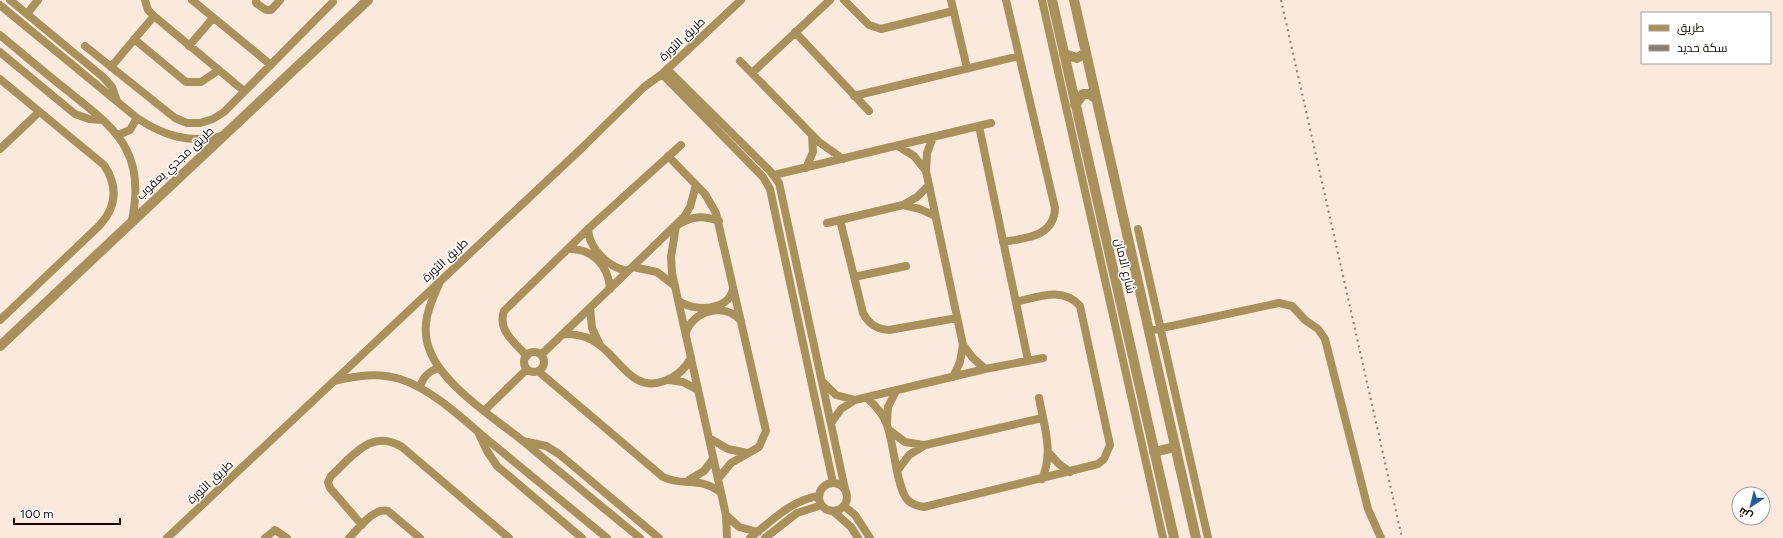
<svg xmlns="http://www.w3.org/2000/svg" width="1783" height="538" font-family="Figtree,Cairo,sans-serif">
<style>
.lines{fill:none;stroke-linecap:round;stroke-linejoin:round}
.minor{stroke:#a8915a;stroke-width:8}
.tertiary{stroke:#a8915a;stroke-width:10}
.rail{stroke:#8b7d74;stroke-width:2;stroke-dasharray:2 4;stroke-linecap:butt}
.labels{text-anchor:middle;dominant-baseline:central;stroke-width:3;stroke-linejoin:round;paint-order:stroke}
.street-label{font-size:12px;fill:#140a05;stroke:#fff}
</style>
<rect width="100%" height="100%" fill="#fbe9de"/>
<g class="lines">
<!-- minor -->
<path class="minor" d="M10,0l93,77 9,10 5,14
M145,0l3,10 6,6 90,75
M192,0l79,65
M256,0v3l10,7h5l9,-10
M844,0l25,25 12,4 72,-18
M951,0l16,68
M1042,0l121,538
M0,5l137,113c27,18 53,26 86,18
M27,14l11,-14
M795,32l74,79
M0,35c23,19 45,38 68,56 20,17 46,34 58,58 12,22 11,47 6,71
M134,39l52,43h15l18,-12
M85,46l90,72 12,5h13l13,-4 11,-7 109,-110
M189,46l24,-28
M0,52l75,62 14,5 13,1
M740,61l79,81 24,17
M111,67l43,-51
M667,69l103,102 9,12 66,306
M752,73l78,-73
M662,74l101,103 7,12 63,294
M0,79l104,86c14,21 13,41 -4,60l-100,95
M854,96l165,-40
M979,126l49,234
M118,135l12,-5 7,-12
M933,137l-6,16 -1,18 37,174 -3,17 -7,15
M898,146l16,10 12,15
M0,149l39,-37
M668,156l37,38 11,19 50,218 -7,16 -28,16 -13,16
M806,168l7,-16 -1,-17
M774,175l217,-52
M903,205l17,4 15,7
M840,220l23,93c6,11 13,16 26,17l68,-12
M719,221c-17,-6 -28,-5 -43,5l-5,31 1,16 54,242 1,23
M827,223l76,-18 14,-8 12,-12
M588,229c1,20 21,39 40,42
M1138,229l70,309
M1003,242c23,-4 51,-5 52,-34l-49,-208
M568,249c24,-1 41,17 42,40
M633,267l24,5 18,14
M854,277l52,-11
M439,284c-10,22 -19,43 -9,67 13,34 64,67 93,90 39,33 78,65 117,97
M679,301c15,11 50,10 54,-12
M590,308l2,20 7,15
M1148,331l131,-28 13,3 13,14 13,9 7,10 43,170 13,29
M686,332c8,-22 39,-30 55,-11
M563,334c10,0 20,1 29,6 26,13 38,54 72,41 13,-4 21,-12 27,-23
M963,345l10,13 12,11
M524 362a10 10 0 1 1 20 0a10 10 0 1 1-20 0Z
M541,355l143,-138 6,-10 6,-22
M527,356c-12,-13 -30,-26 -23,-45l84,-82 93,-84
M538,371l125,106c21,10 36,-1 57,15
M669,380l14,2 15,8
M334,381c22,-5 43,-9 66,-2 32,10 64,41 89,62 39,32 79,65 118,97
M823,382l13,13 19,5
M420,387c3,-10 8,-16 19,-19
M867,398c8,7 16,16 20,27 7,19 9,58 19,73 4,6 11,8 18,9l174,-43 6,-5 6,-14 -30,-139c-17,-20 -42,-9 -64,-4
M1039,398c5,28 15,54 3,81
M485,410l42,-41
M887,422l1,-15 8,-16
M831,423l10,-14 14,-9 130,-31 58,-11
M889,430l16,12 19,3
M479,434l8,17 10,15 85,72
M709,438l19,11 19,4
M523,441l23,5 13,8 100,84
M1049,453l10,11 11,8
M898,470l11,-15 16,-10 117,-27
M689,480l15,-9 9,-12
M819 497a14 14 0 1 1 28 0a14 14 0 1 1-28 0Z
M844,506l11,9 15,23
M833,511l18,16 7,11
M726,515l13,12 19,5
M362,525l-32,-37 -2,-6 3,-6c22,-20 40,-48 71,-29l107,91
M167,538l416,-391 61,-60 18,-13 79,-74
M265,538l10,-8 12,8
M349,538c9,-9 25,-31 39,-27l32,27
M750,538c20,-16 43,-39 69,-42
M765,538l32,-25 25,-8"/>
<!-- tertiary -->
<path class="tertiary" d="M1052,0l122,538
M1074,0l122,538
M1064,54l13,4 9,-5
M1075,105l8,-11h7l5,4
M0,346l368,-346
M1154,452l21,-5"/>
<!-- rail -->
<path class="rail" d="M1281,0l121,538"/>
</g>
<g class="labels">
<!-- street labels -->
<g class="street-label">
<text transform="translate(682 39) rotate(-43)">طريق الثورة</text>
<text transform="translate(175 163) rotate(-43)">طريق مجدي يعقوب</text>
<text transform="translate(445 260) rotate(-43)">طريق الثورة</text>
<text transform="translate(1125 266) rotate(77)">شارع الامان</text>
<text transform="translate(210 482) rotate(-43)">طريق الثورة</text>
</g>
</g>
<!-- legend -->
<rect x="1641" y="12" width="130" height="52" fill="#ffffff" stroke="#a19d9b"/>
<rect x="1649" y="25" width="20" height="6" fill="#a8915a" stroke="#a19d9b"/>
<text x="1677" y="32" font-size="12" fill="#140a05">طريق</text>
<rect x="1649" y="45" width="20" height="6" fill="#8b7d74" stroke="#a19d9b"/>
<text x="1677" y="52" font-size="12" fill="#140a05">سكة حديد</text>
<!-- north arrow -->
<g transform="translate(1751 506) rotate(215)"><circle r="19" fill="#ffffff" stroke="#a19d9b"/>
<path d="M0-3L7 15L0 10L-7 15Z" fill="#265d95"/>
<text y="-6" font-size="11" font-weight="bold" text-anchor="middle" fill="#140a05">ش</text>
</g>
<!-- scale -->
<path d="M14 518v6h106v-6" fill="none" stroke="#140a05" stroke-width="2"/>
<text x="20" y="518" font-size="12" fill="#140a05" stroke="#ffffff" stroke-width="3" paint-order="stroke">100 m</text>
</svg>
